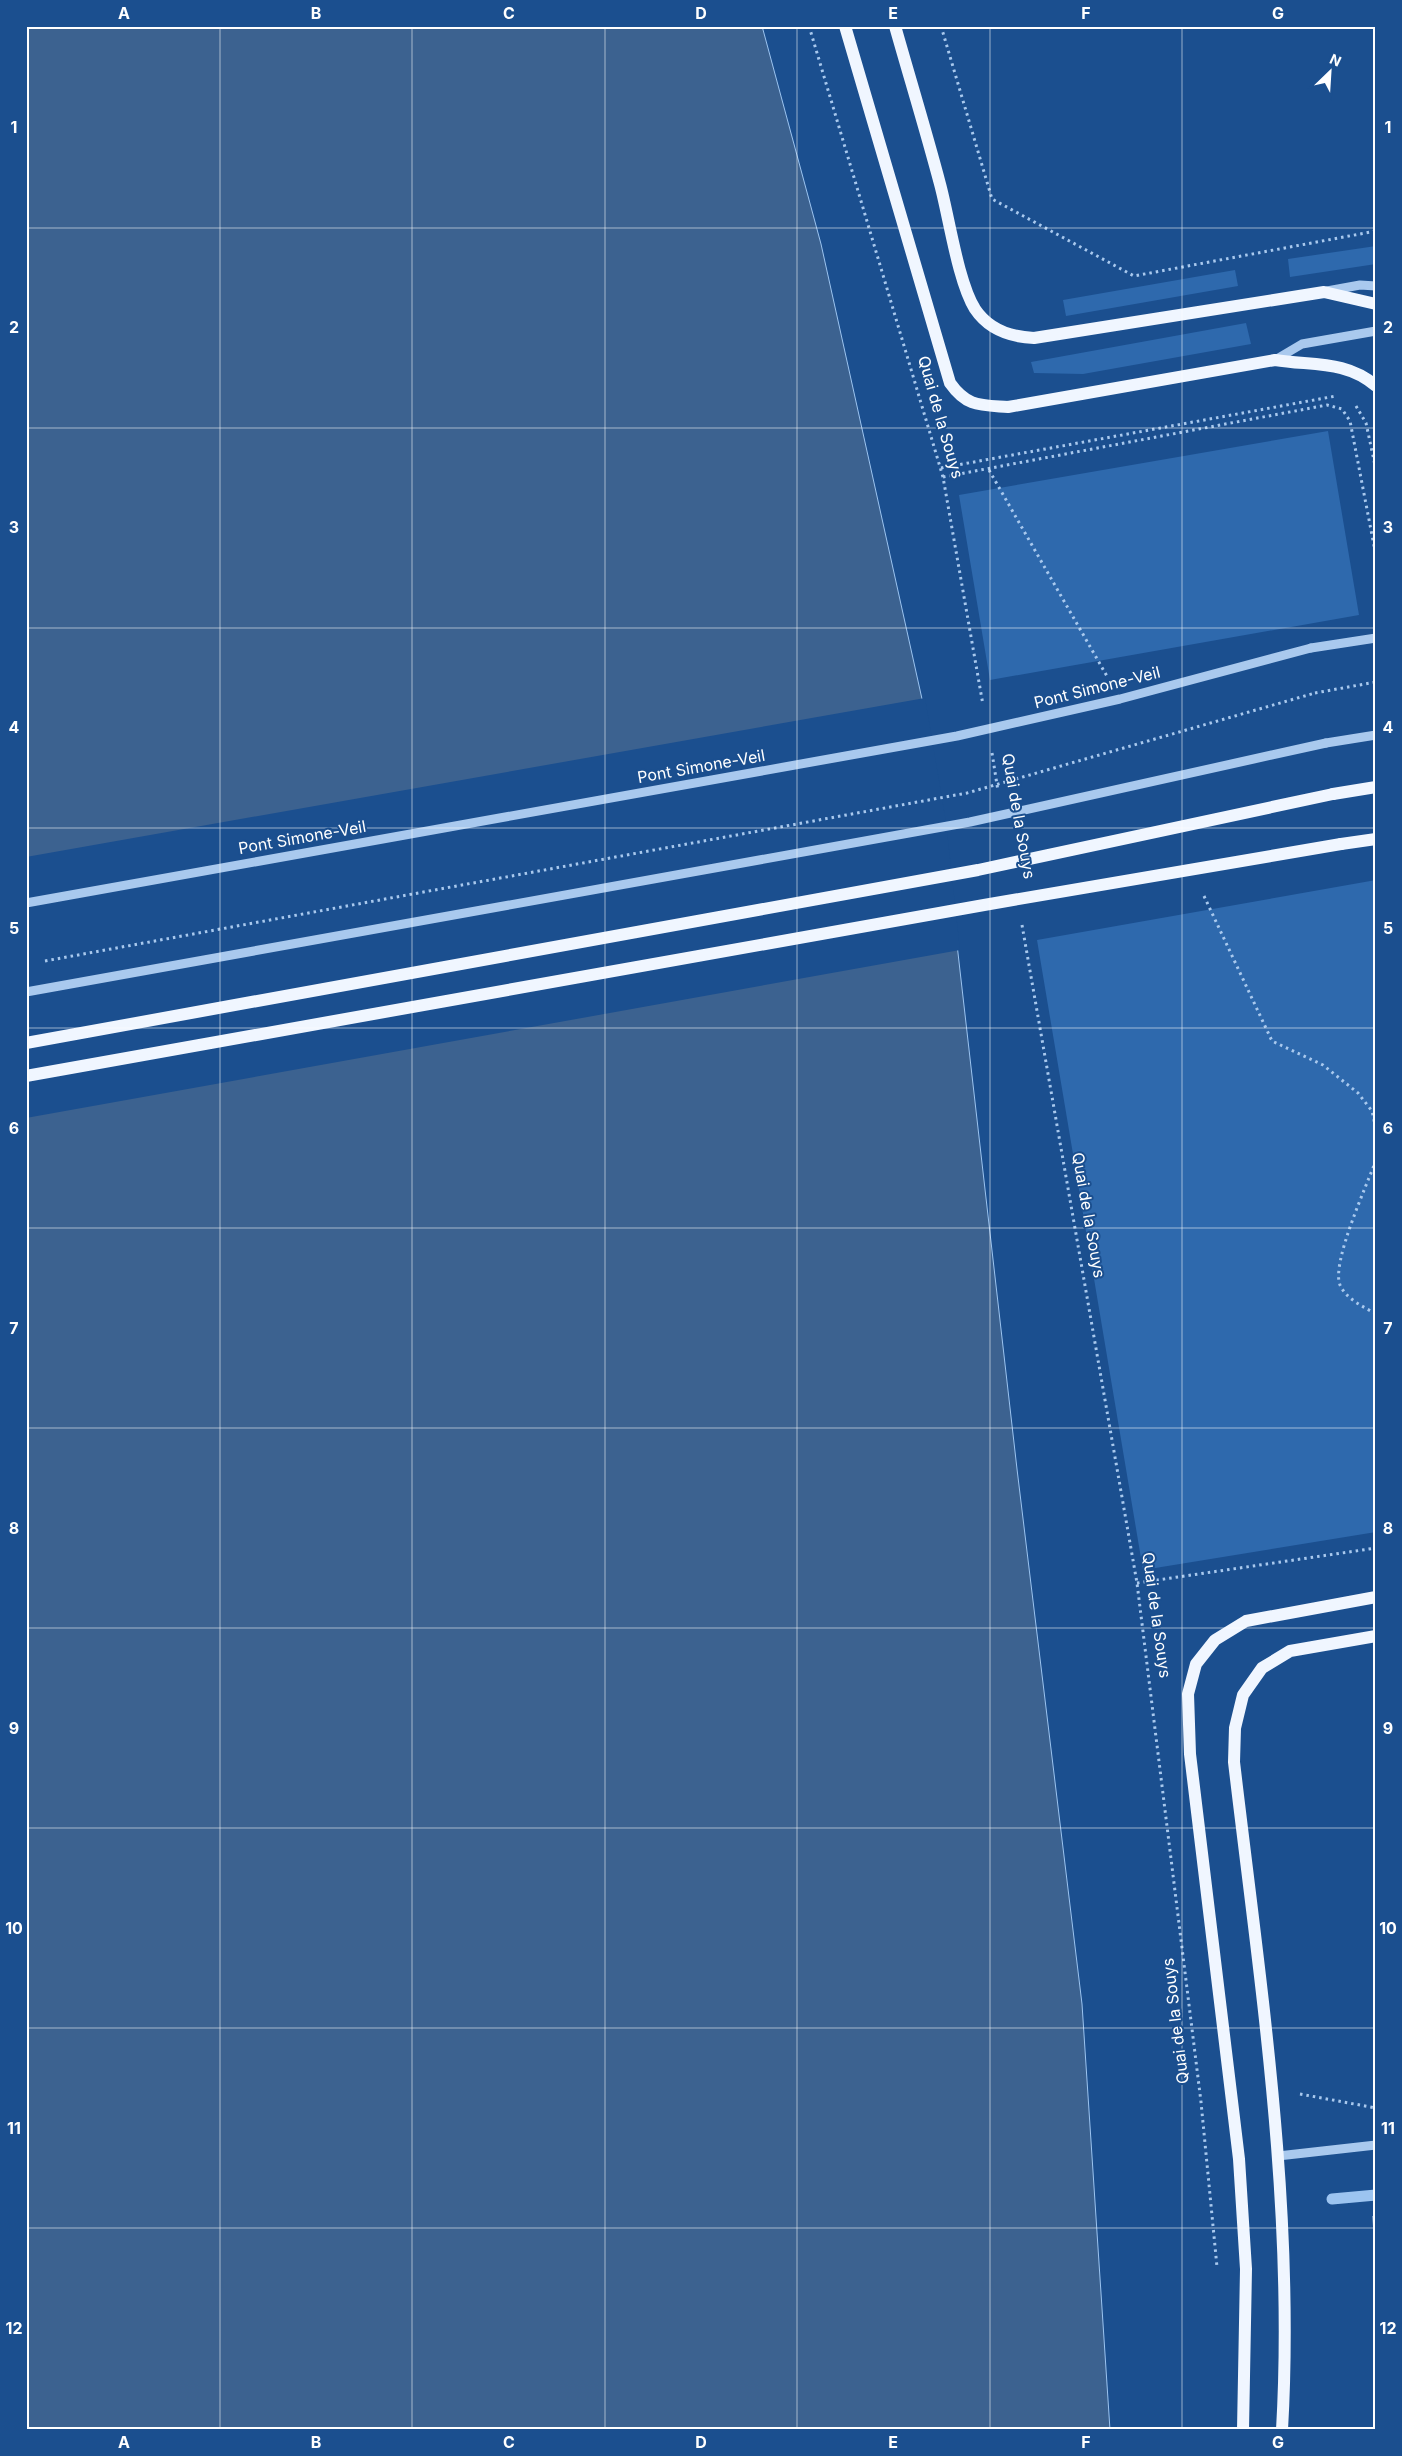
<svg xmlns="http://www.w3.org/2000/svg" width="1402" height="2456" font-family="Inter,sans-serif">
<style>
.green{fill:#2e69ad}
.water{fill:#3c6290;stroke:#9cc4f0}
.pier{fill:#1b4f8f}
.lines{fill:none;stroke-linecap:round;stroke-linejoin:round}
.stream{stroke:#9cc4f0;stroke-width:11}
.building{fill:#4478b7;stroke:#cfe3fa}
.path{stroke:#a9c9ee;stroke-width:3;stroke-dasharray:2.5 4;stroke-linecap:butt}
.minor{stroke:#a9c9ee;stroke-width:9}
.major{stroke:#f0f6ff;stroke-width:12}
.path-bridge{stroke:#a9c9ee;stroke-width:3;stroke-dasharray:2.5 4;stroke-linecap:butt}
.minor-bridge{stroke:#a9c9ee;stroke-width:9}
.major-bridge{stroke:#f0f6ff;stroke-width:12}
.grid{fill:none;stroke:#fff;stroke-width:1;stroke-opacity:0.55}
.labels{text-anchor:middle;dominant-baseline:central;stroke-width:4;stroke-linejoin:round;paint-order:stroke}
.street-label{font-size:16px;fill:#fff;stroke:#1b4f8f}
.neatline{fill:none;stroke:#fff;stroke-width:2}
.grid-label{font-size:16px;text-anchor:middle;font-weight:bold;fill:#fff}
</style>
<rect width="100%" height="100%" fill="#1b4f8f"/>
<!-- green -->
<path class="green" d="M1376,246v18l-86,13 -2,-18z
M1235,270l3,16 -172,30 -3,-16z
M1246,323l5,21 -168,30 -49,-1 -3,-11z
M1328,431l31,184 -369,65 -31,-185z
M1376,880v652l-233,38 -106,-630z"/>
<!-- water -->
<path class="water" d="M26,26h736l59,218 105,473 17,105 74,647 65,535 28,426h-1084z"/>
<!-- pier -->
<path class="pier" d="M925,698l21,124 14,128 -934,168v-261z"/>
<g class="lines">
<!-- stream -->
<path class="stream" d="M1332,2199l44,-4"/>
</g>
<!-- building -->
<path class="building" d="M1373,2216h3v64z"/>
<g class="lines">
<!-- path -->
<path class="path" d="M809,26l134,451 40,228
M941,26l51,173 142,77 242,-45
M1356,406l10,17 10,47
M941,468l395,-72
M989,470l119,208
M943,477l384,-72 15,4 8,12 26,135
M1315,693l61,-11
M992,753l6,38
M1204,896l68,145 51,24 35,28 14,18 4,18
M1022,925l115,658 64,519 16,165
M1376,1160c-9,25 -45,103 -36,125 6,14 24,22 36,29
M1137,1583l239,-35
M1300,2094l76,14"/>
<!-- minor -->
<path class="minor" d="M1327,291l33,-6 16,1
M1275,360l27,-16 74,-13
M1311,648l65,-10
M1326,743l50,-8
M1278,2156l98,-11"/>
<!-- major -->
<path class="major" d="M845,26l105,357c17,24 30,22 58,24l267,-47c37,6 71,0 101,26
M895,26c15,53 31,105 45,158 9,33 18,98 35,125 14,21 35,28 59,29l290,-46 52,12
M1333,794l43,-7
M1341,844l35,-5
M1243,2430l3,-161 -7,-110 -49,-405 -2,-60 8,-30 19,-24 31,-19 130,-24
M1282,2430c13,-224 -22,-447 -48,-668l1,-34 8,-33 19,-27 28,-17 86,-15"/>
<!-- path-bridge -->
<path class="path-bridge" d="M45,961l922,-168 348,-100"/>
<!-- minor-bridge -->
<path class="minor-bridge" d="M26,903l931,-167 163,-37 191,-51
M26,992l944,-170 356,-79"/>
<!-- major-bridge -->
<path class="major-bridge" d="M26,1043l952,-173 355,-76
M26,1076l958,-171 357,-61"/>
</g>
<!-- grid -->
<path class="grid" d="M220,26v2404M412,26v2404M605,26v2404M797,26v2404M990,26v2404M1182,26v2404M26,228h1350M26,428h1350M26,628h1350M26,828h1350M26,1028h1350M26,1228h1350M26,1428h1350M26,1628h1350M26,1828h1350M26,2028h1350M26,2228h1350"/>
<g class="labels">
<!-- street labels -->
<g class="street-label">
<text transform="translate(941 417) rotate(74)">Quai de la Souys</text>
<text transform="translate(1097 687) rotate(-14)">Pont Simone-Veil</text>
<text transform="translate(701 766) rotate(-10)">Pont Simone-Veil</text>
<text transform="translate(1019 816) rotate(80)">Quai de la Souys</text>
<text transform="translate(302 837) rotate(-10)">Pont Simone-Veil</text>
<text transform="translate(1089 1215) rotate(80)">Quai de la Souys</text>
<text transform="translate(1157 1615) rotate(82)">Quai de la Souys</text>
<text transform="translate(1175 2021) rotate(-97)">Quai de la Souys</text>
</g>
</g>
<!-- border -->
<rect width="1402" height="2456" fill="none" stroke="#1b4f8f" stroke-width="55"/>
<!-- north arrow -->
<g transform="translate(1330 72) rotate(25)" stroke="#1b4f8f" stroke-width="4" paint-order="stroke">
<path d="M0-4L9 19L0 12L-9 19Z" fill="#ffffff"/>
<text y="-8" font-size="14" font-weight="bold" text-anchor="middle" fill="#ffffff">N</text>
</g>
<rect x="28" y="28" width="1346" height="2400" class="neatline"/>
<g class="grid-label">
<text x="124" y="19">A</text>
<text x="316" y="19">B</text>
<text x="509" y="19">C</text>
<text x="701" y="19">D</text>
<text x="893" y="19">E</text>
<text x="1086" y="19">F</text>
<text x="1278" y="19">G</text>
<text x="14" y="133">1</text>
<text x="1388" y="133">1</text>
<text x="14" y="333">2</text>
<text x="1388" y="333">2</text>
<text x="14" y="533">3</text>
<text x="1388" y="533">3</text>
<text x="14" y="733">4</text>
<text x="1388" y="733">4</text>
<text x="14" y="934">5</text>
<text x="1388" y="934">5</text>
<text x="14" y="1134">6</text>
<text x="1388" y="1134">6</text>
<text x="14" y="1334">7</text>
<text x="1388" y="1334">7</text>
<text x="14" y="1534">8</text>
<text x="1388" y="1534">8</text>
<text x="14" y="1734">9</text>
<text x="1388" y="1734">9</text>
<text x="14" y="1934">10</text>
<text x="1388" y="1934">10</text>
<text x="14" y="2134">11</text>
<text x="1388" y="2134">11</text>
<text x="14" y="2334">12</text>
<text x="1388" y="2334">12</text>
<text x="124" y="2448">A</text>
<text x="316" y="2448">B</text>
<text x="509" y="2448">C</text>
<text x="701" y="2448">D</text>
<text x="893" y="2448">E</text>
<text x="1086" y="2448">F</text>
<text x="1278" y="2448">G</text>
</g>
</svg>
